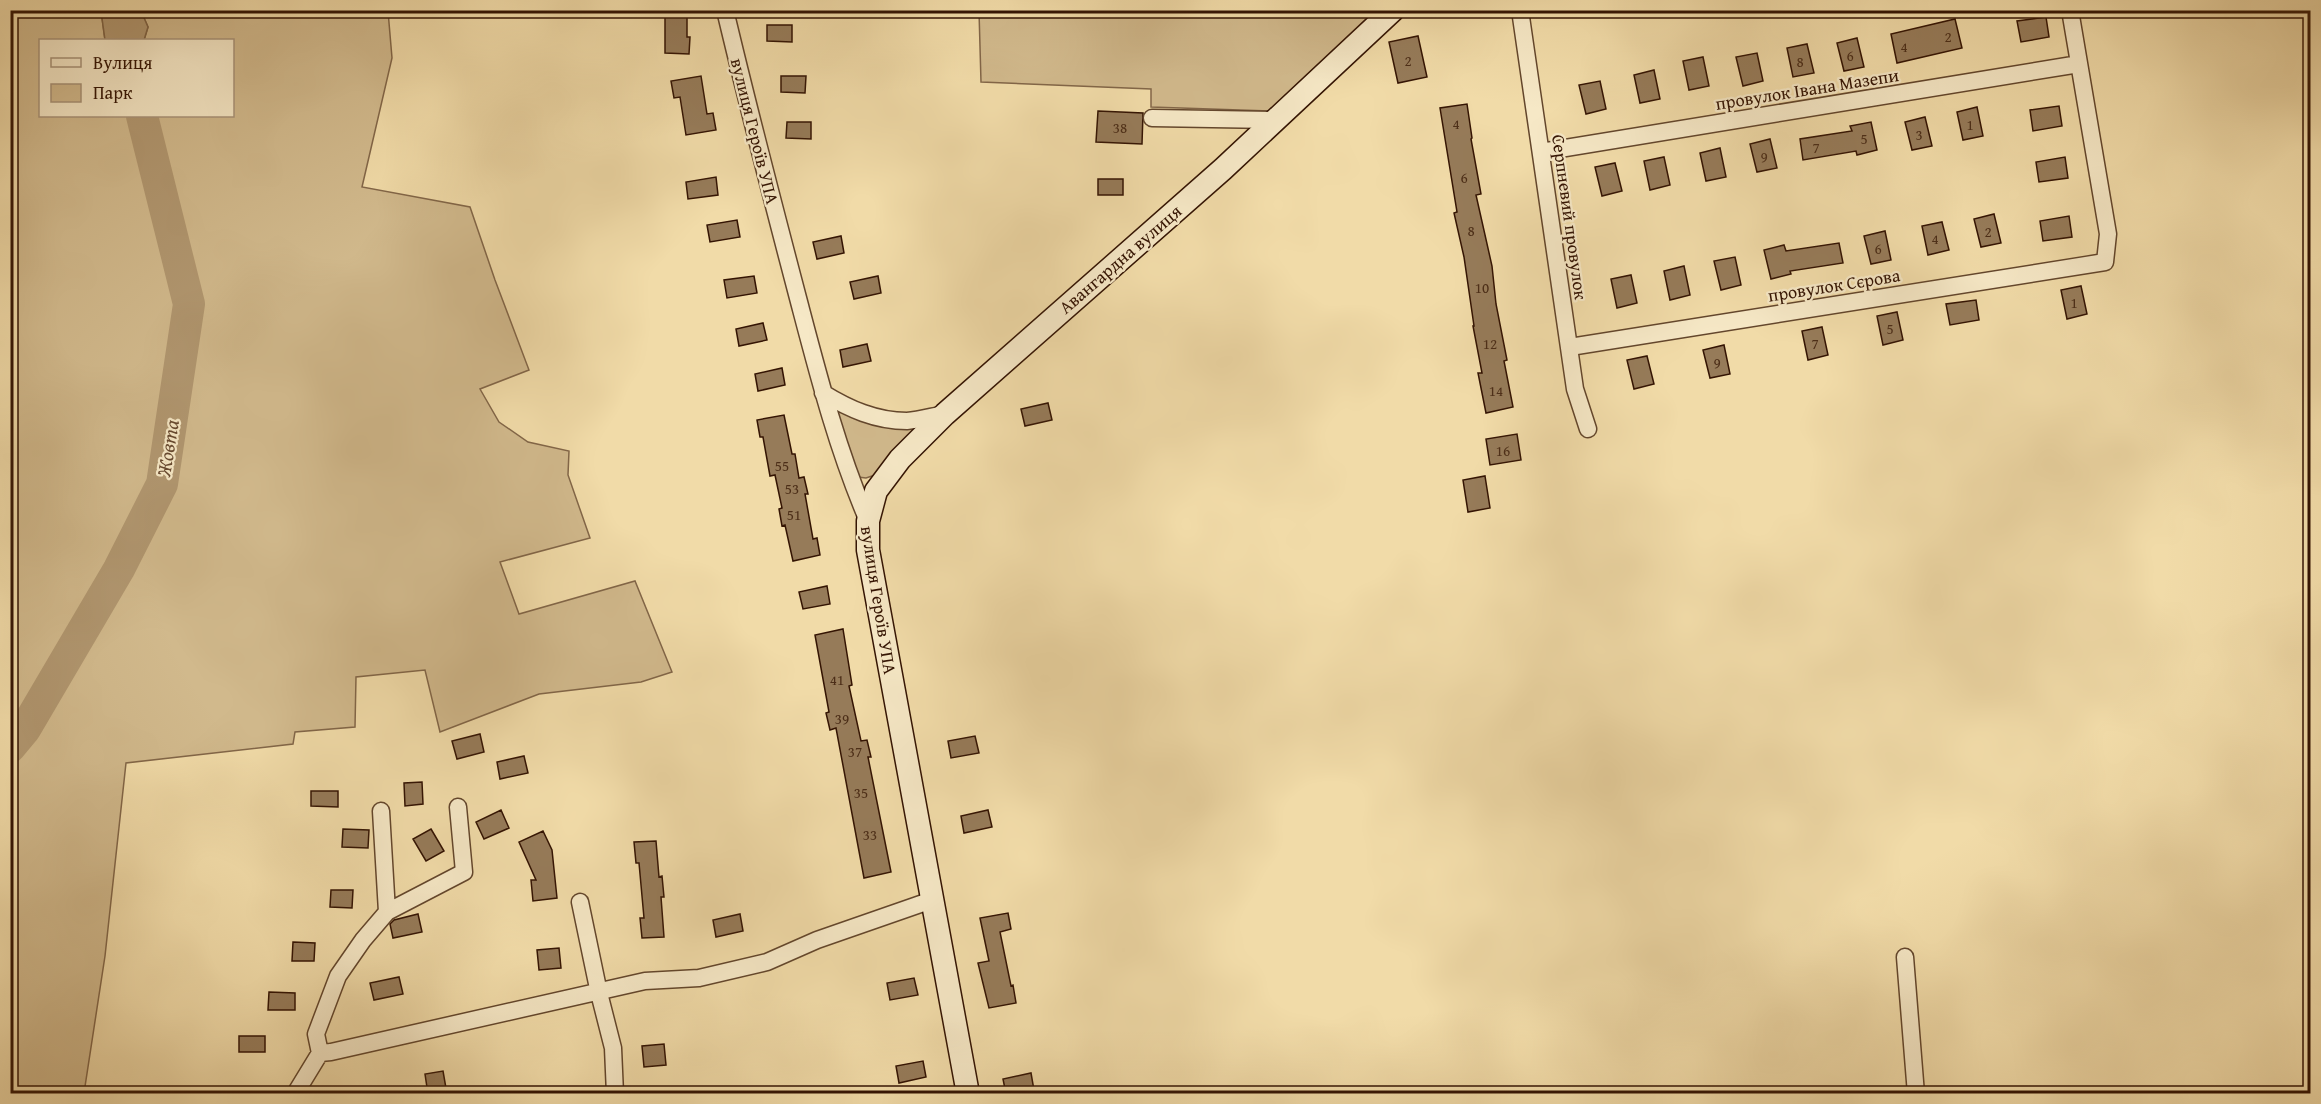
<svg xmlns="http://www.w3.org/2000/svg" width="2321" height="1104" font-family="'Gentium Book Plus',serif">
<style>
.green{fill:#d1b98c;stroke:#826648;stroke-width:1.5}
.water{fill:#b19770;stroke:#7f6344;stroke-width:1.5}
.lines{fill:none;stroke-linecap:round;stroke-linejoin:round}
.river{stroke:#b19770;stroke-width:32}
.building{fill:#967b59;stroke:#341403;stroke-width:1.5}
.street-casing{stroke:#63462c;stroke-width:19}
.secondary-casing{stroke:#341403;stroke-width:25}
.street{stroke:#f6e8c6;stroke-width:16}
.secondary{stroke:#f6e8c6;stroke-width:22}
.labels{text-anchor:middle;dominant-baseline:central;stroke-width:4.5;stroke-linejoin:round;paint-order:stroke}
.number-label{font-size:15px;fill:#4c2e18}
.street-label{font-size:18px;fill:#341403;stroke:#f6e8c6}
.water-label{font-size:20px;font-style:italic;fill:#66482f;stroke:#f6e8c6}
</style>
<rect width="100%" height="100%" fill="#f1dba8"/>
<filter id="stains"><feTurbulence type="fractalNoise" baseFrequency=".00333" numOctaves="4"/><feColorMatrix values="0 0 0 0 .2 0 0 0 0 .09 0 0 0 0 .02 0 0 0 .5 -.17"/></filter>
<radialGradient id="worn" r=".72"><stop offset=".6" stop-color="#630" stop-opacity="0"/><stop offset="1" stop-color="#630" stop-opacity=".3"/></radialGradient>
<!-- green -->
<path class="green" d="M10,11h91l4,29h-65v76h192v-76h-88l4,-13 -7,-16h247l4,47 -30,129 108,20 25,73 34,90 -49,19 19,33 29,20 41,9 -1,24 22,63 -90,24 19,52 116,-33 37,91 -31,10 -102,12 -99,38 -15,-62 -69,7 -1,50 -60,5 -2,12 -167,19 -21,193 -21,137h-73z
M979,11h403l-112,100 -119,-4v-18l-170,-7z
M831,404l91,19 -47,52 -9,3 -8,-1z"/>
<!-- water -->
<path class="water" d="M101,11h40l7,16 -4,13h-39z"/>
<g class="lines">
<!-- river -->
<path class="river" d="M10,747l15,-18 94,-160 43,-85 27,-180 -47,-188"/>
</g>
<!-- building -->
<path class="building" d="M665,10h22v27h3l-1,17 -24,-1z
M2046,17l3,20 -28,5 -4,-21z
M1955,19l7,29 -65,15 -6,-29z
M767,25h25v17l-25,-1z
M1418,36l9,41 -29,6 -9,-41z
M1857,38l7,29 -20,4 -7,-28z
M1807,44l7,29 -21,4 -6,-29z
M1757,53l6,28 -20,5 -7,-29z
M1703,57l6,29 -20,4 -6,-29z
M1654,70l6,29 -20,4 -6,-28z
M701,76l6,38 6,-1 3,17 -30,5 -6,-38 -6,1 -3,-17z
M781,76h25l-1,17 -24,-1z
M1600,81l6,28 -20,5 -7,-29z
M1467,104l5,34 -1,1 10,55 -5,1 16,71 4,38 11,56 -3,1 9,46 -27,6 -8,-40h4l-9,-47h1l-10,-69 -10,-44 3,-1 -17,-104z
M2059,106l3,20 -29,5 -3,-21z
M1977,107l6,29 -20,4 -6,-28z
M1098,111l45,2 -1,31 -46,-2z
M1925,117l7,29 -20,4 -7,-28z
M787,122h24v17l-25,-1z
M1871,122l6,28 -20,5 -1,-4 -53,9 -3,-21 52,-8 -2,-5z
M1770,139l7,29 -20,4 -7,-28z
M1720,148l6,29 -20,4 -6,-28z
M1664,157l6,28 -20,5 -6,-29z
M2065,157l3,21 -29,4 -3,-20z
M1615,163l7,28 -20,5 -7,-29z
M716,177l2,18 -30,4 -2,-17z
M1098,179h25v16h-25z
M1994,214l7,29 -20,4 -7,-28z
M2069,216l3,21 -29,4 -3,-20z
M737,220l3,17 -30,5 -3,-17z
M1942,222l7,28 -21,5 -6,-29z
M1885,231l6,29 -20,4 -7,-28z
M841,236l3,17 -27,6 -4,-17z
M1839,243l4,20 -53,8 1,3 -20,5 -7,-29 20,-5 2,6z
M1735,257l6,28 -20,5 -7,-29z
M1684,266l6,29 -20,5 -6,-29z
M1631,275l6,28 -20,5 -6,-29z
M754,276l3,17 -30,5 -3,-18z
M878,276l3,17 -27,6 -4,-17z
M2081,286l6,28 -20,5 -6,-29z
M1976,300l3,20 -29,5 -4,-21z
M1897,312l6,28 -20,5 -6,-29z
M763,323l4,17 -28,6 -3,-17z
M1822,327l6,28 -20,5 -6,-29z
M867,344l4,17 -28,6 -3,-17z
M1724,345l6,29 -20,4 -7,-28z
M1647,356l7,28 -20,5 -7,-29z
M782,368l3,17 -27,6 -3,-17z
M1048,403l4,17 -27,6 -4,-17z
M784,415l8,39h3l4,24 5,-1 4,17h-3l8,45 4,-1 3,17 -27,6 -8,-36 -3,1 -3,-17 3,-1 -7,-33 -5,1 -7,-39h-3l-3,-17z
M1517,434l4,26 -31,5 -4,-26z
M1485,476l5,32 -22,4 -5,-32z
M827,586l3,18 -27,5 -4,-17z
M843,629l9,56 -3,1 12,55 6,-1 4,17h-3l23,115 -27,6 -28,-150 -6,2 -4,-17 3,-1 -14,-77z
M480,734l4,18 -27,7 -5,-18z
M975,736l4,17 -28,5 -3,-17z
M524,756l4,17 -28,6 -3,-17z
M422,782l1,22 -18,2 -1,-23z
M311,791h27v16l-27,-1z
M501,810l8,18 -25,11 -8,-17z
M988,810l4,17 -28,6 -3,-17z
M343,829l26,1 -1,18 -26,-1z
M431,829l13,22 -18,10 -13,-22z
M543,831l9,19 5,48 -24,3 -2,-21h5l-17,-38z
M656,841l3,36 3,-1 2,21h-3l3,40 -22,1 -2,-20h4l-5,-55h-3l-2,-21z
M331,890h22l-1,18 -22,-1z
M1008,913l3,16 -11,3 11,54 2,-1 3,18 -27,5 -11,-45 11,-2 -9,-43z
M418,914l4,18 -29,6 -3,-14 4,-4z
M740,914l3,17 -27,6 -3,-17z
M293,942l22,1 -1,18h-22z
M559,948l2,20 -22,2 -2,-20z
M399,977l4,17 -29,6 -4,-17z
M914,978l4,17 -28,5 -3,-17z
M269,992l26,1v17h-27z
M239,1036h26v16h-26z
M664,1044l2,21 -22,2 -2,-21z
M923,1061l3,16 -27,6 -3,-17z
M443,1071l4,23h-19l-3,-20z
M1031,1073l3,17 -28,4 -3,-15z"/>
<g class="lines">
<defs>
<path id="street" d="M725,10c23,97 48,193 73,288 20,76 39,151 70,223
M1520,10l55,379 13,40
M1152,118l122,2
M1541,152l538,-88
M1570,347l535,-85 3,-28 -38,-224
M823,393c26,16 53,28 84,28 13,-1 26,-5 38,-7
M580,902l19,91 14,55 2,46
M387,912l77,-40 -6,-65
M1905,957l11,137
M320,1053l11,-1 314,-71 54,-3 68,-16 50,-22 115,-40
M295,1094l25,-41 -4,-19 22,-58 25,-36 24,-28 -6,-101"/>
<path id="secondary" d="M968,1094l-100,-544v-29l8,-30 24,-32 45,-45 278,-245 170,-159"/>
</defs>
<!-- street casing -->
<use href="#street" class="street-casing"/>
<!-- secondary casing -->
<use href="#secondary" class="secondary-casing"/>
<!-- street -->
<use href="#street" class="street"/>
<!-- secondary -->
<use href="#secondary" class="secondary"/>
</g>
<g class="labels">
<!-- number labels -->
<g class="number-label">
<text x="1948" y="36">2</text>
<text x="1904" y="46">4</text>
<text x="1850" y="55">6</text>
<text x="1408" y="60">2</text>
<text x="1800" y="61">8</text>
<text x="1456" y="123">4</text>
<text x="1970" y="124">1</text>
<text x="1120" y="127">38</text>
<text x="1919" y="134">3</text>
<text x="1864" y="138">5</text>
<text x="1816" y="147">7</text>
<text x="1764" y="156">9</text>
<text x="1464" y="177">6</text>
<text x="1471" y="230">8</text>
<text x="1988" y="231">2</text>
<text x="1935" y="238">4</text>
<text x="1878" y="248">6</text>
<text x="1482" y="287">10</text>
<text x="2074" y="302">1</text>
<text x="1890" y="328">5</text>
<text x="1490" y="343">12</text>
<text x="1815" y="343">7</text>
<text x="1717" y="362">9</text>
<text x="1496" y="390">14</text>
<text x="1503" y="450">16</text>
<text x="782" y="465">55</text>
<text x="792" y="488">53</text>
<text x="794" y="514">51</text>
<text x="837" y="679">41</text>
<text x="842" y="718">39</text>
<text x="855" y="751">37</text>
<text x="861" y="792">35</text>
<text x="870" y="834">33</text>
</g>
<!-- street labels -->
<g class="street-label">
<text transform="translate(1807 89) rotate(-9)">провулок Івана Мазепи</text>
<text transform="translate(755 131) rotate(76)">вулиця Героїв УПА</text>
<text transform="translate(1570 217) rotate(82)">Серпневий провулок</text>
<text transform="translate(1120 259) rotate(-41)">Авангардна вулиця</text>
<text transform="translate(1834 285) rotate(-9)">провулок Сєрова</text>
<text transform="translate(879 600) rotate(81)">вулиця Героїв УПА</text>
</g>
<!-- water labels -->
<g class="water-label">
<text transform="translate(167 448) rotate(-81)">Жовта</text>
</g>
</g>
<!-- margin -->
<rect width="2321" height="1104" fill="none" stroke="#f1dba8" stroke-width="36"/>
<rect x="12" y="12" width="2297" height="1080" fill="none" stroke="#341403" stroke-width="3"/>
<rect x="18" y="18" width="2285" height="1068" fill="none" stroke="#341403" stroke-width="1.5"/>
<!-- legend -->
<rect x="39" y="39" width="195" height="78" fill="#f6e8c6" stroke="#a89378" stroke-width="1.5"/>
<rect x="51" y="58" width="30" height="9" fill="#f6e8c6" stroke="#a89378" stroke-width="1.5"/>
<text x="93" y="69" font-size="18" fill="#341403">Вулиця</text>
<rect x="51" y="84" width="30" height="18" fill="#d1b98c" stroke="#a89378" stroke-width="1.5"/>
<text x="93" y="99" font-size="18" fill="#341403">Парк</text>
<rect width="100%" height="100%" filter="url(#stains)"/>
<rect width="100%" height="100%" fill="url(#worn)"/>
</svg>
